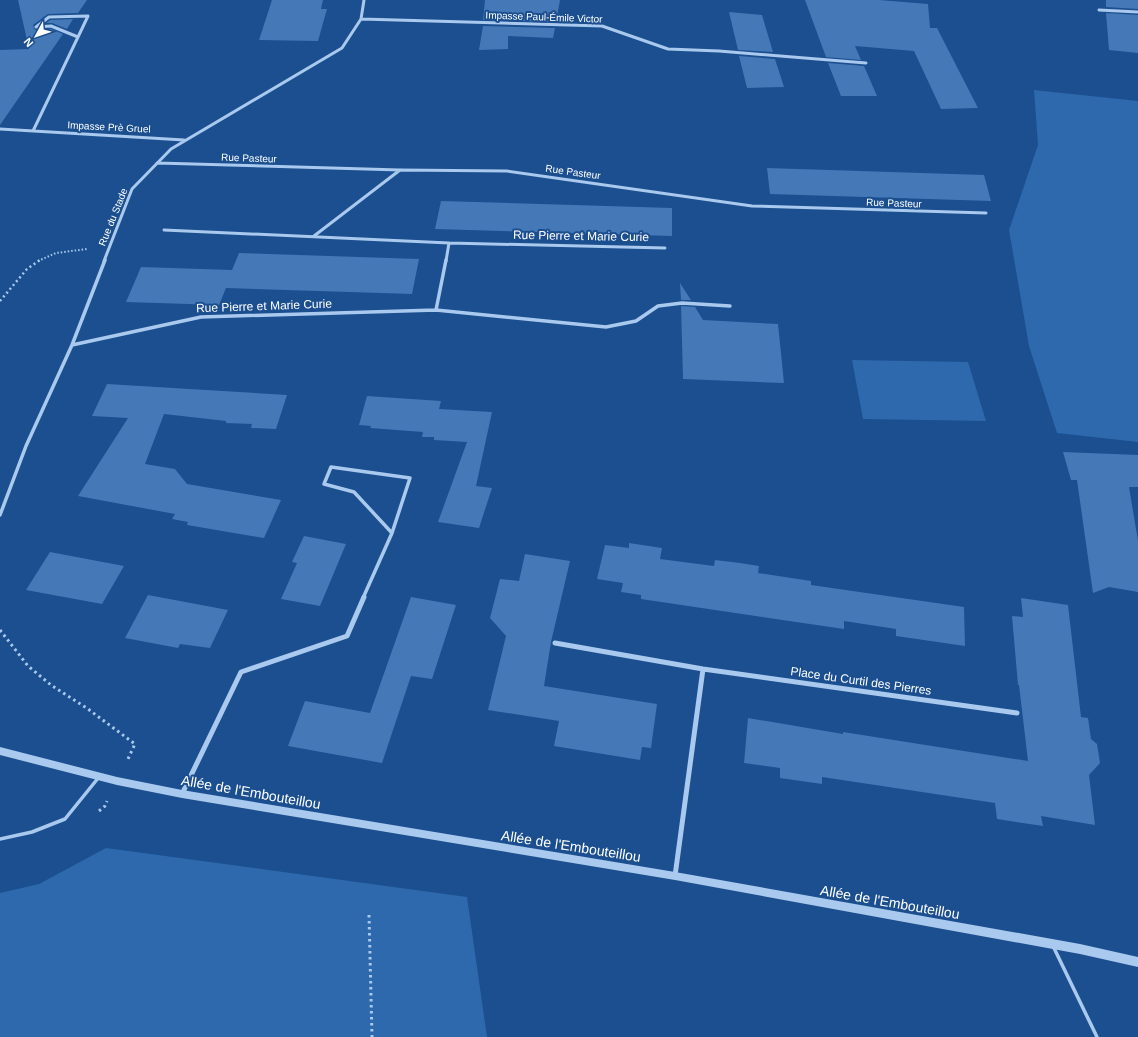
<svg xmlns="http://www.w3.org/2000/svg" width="1138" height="1037" font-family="Arial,sans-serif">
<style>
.green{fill:#2e69ad}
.building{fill:#4478b7}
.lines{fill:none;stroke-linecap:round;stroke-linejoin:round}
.path-far2{stroke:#a9c9ee;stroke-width:2;stroke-dasharray:1.5 2;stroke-linecap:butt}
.path-far1{stroke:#a9c9ee;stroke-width:2.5;stroke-dasharray:2 3;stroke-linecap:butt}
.path{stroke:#a9c9ee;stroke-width:3;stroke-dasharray:2.5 3.5;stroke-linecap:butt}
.service{stroke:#a9c9ee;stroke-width:3.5}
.minor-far2{stroke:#a9c9ee;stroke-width:3}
.minor-far1{stroke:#a9c9ee;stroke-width:3.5}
.minor{stroke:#a9c9ee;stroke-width:5}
.tertiary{fill:#a9c9ee;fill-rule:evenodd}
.labels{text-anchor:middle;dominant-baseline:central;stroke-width:4;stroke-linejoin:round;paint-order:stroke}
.far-street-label{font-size:10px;fill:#fff;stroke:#1b4f8f}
.street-label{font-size:12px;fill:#fff;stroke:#1b4f8f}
.near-street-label{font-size:14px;fill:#fff;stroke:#1b4f8f}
</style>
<rect width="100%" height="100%" fill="#1b4f8f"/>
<!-- green -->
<path class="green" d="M1034,90l104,11v341l-81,-9 -28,-87 -20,-116 29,-85z
M852,360l116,2 18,59 -123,-2z
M106,848l361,49 20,140h-487v-144l39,-9z"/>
<!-- building -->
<path class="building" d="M18,0h69l-9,13 -30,1 -15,11 2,5 16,-1 12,5 -63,91v-75l29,-1z
M272,0h51l-2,9h6l-9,32 -59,-1z
M485,0h75l-4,22 -73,-2z
M805,0h74l49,4 2,24h7l41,80 -37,1 -27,-58 -59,-5 6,14 -35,-3z
M1106,0h32v9l-32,-2z
M729,12l33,3 11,37 -35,-2z
M1106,13l32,2v38l-29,-3z
M73,19l-6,10 -15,-6h-6l4,-3z
M483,26l72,2 -2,10 -45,-2v13l-29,1z
M739,56l36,3 9,28 -37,1z
M828,63l36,3 13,30h-36z
M767,168l217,7 7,26 -221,-7z
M441,201l231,7v28l-237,-7z
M239,253l180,6 -7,35 -186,-6 -7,17 -93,-3 15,-35 91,3z
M680,283l11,17h-10z
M681,306l14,1 8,13 75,4 6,59 -101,-4z
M107,384l180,11 -11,34 -25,-1 1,-4 -26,-1v-2l-62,-7 -19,50 30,5 12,15 94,16 -17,38 -77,-13 1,-3 -16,-3 3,-5 -97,-18 50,-78 -36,-2z
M367,396l74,5 -2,8 53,3 -16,74 16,2 -13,40 -41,-6 29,-80 -33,-2v-3h-12l1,-5 -53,-4 1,-2 -12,-1z
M1063,452l75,3v32h-9l9,54v51l-29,-5 -16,6 -16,-113h-6z
M304,536l42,8 -26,62 -39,-7 16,-36 -5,-1z
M629,543l33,5 -2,11 54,7 1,-6 25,3 19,3 -1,7 53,8v4l153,22 1,39 -69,-10v-7l-52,-8v8l-203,-30v-4l-20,-3 2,-9 -26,-4 8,-34 24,3z
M50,552l74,14 -22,38 -76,-14z
M525,554l45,7 -19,81 -7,44 113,18 -6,44 -9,-1 -2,13 -86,-14 5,-25 -71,-11 18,-74 -16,-18 10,-39 19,2z
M148,595l80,15 -18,38 -30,-4 -2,4 -53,-10z
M411,597l45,8 -24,74 -21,-3 -29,87 -94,-17 17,-45 65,12z
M1021,598l47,7 13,112 7,1 3,21 6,5 3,19 -11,12 6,50 -54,-9 2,10 -46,-7 -2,-16 -173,-26v7l-42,-6v-10l-36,-5 4,-45 95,16v-2l185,29 -9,-76h-1l-6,-69 11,1z"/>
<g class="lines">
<!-- path-far2 -->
<path class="path-far2" d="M38,261l18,-8 31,-4"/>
<!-- path-far1 -->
<path class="path-far1" d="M0,301l27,-32 13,-9"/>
<!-- path -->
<path class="path" d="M0,630l28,36 23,19 37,24 47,35 -8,17
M99,811l6,-5 2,-5
M369,915l3,122"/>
<!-- service -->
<path class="service" d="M0,839l32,-7 33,-13 34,-42
M1053,946l44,91"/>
<!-- minor-far2 -->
<path class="minor-far2" d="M1099,10l39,2
M88,16l-10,21 -27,-11 -15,1 13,-10z
M361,19l241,7 66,23 51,2 147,12
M0,129l184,11
M33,131l45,-94
M157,163l243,7 107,1 245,35 234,7
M164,230l285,13 216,5
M314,236l86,-66
M104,261l28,-72 39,-40 171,-101 19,-29 3,-19
M446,261l3,-18"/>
<!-- minor-far1 -->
<path class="minor-far1" d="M436,310l10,-50
M72,345l129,-28 235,-7 170,17 30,-6 22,-15 24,-3 48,3
M331,467l79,11 -18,55 -38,-41 -30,-8z
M0,515l26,-69 46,-101 33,-85
M363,598l29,-65"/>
<!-- minor -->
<path class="minor" d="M555,643l148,26 314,44
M182,794l59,-122 106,-36 17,-39
M675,876l28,-207"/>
<!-- tertiary -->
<path class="tertiary" d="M0,747l117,30 65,13 493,82 405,72 58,13v10l-58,-13 -405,-74 -493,-82 -65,-13 -117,-30z"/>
</g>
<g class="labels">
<!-- far-street labels -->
<g class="far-street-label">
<text transform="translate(544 17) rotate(2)">Impasse Paul-Émile Victor</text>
<text transform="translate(109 127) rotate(3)">Impasse Prè Gruel</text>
<text transform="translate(249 158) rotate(2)">Rue Pasteur</text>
<text transform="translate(573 172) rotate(8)">Rue Pasteur</text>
<text transform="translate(894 203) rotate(2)">Rue Pasteur</text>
<text transform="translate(113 217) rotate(-68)">Rue du Stade</text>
</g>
<!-- street labels -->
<g class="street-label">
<text transform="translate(581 236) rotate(1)">Rue Pierre et Marie Curie</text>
<text transform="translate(264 306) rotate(-2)">Rue Pierre et Marie Curie</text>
<text transform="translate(861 681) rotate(8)">Place du Curtil des Pierres</text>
</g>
<!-- near-street labels -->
<g class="near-street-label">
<text transform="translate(251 792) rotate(10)">Allée de l'Embouteillou</text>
<text transform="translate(571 846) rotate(9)">Allée de l'Embouteillou</text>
<text transform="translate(890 902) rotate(10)">Allée de l'Embouteillou</text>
</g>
</g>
<!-- north arrow -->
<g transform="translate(36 36) rotate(230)" stroke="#1b4f8f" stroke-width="3" paint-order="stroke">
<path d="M0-3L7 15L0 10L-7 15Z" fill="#ffffff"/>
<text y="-6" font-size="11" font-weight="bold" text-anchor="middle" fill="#ffffff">N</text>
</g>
</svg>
